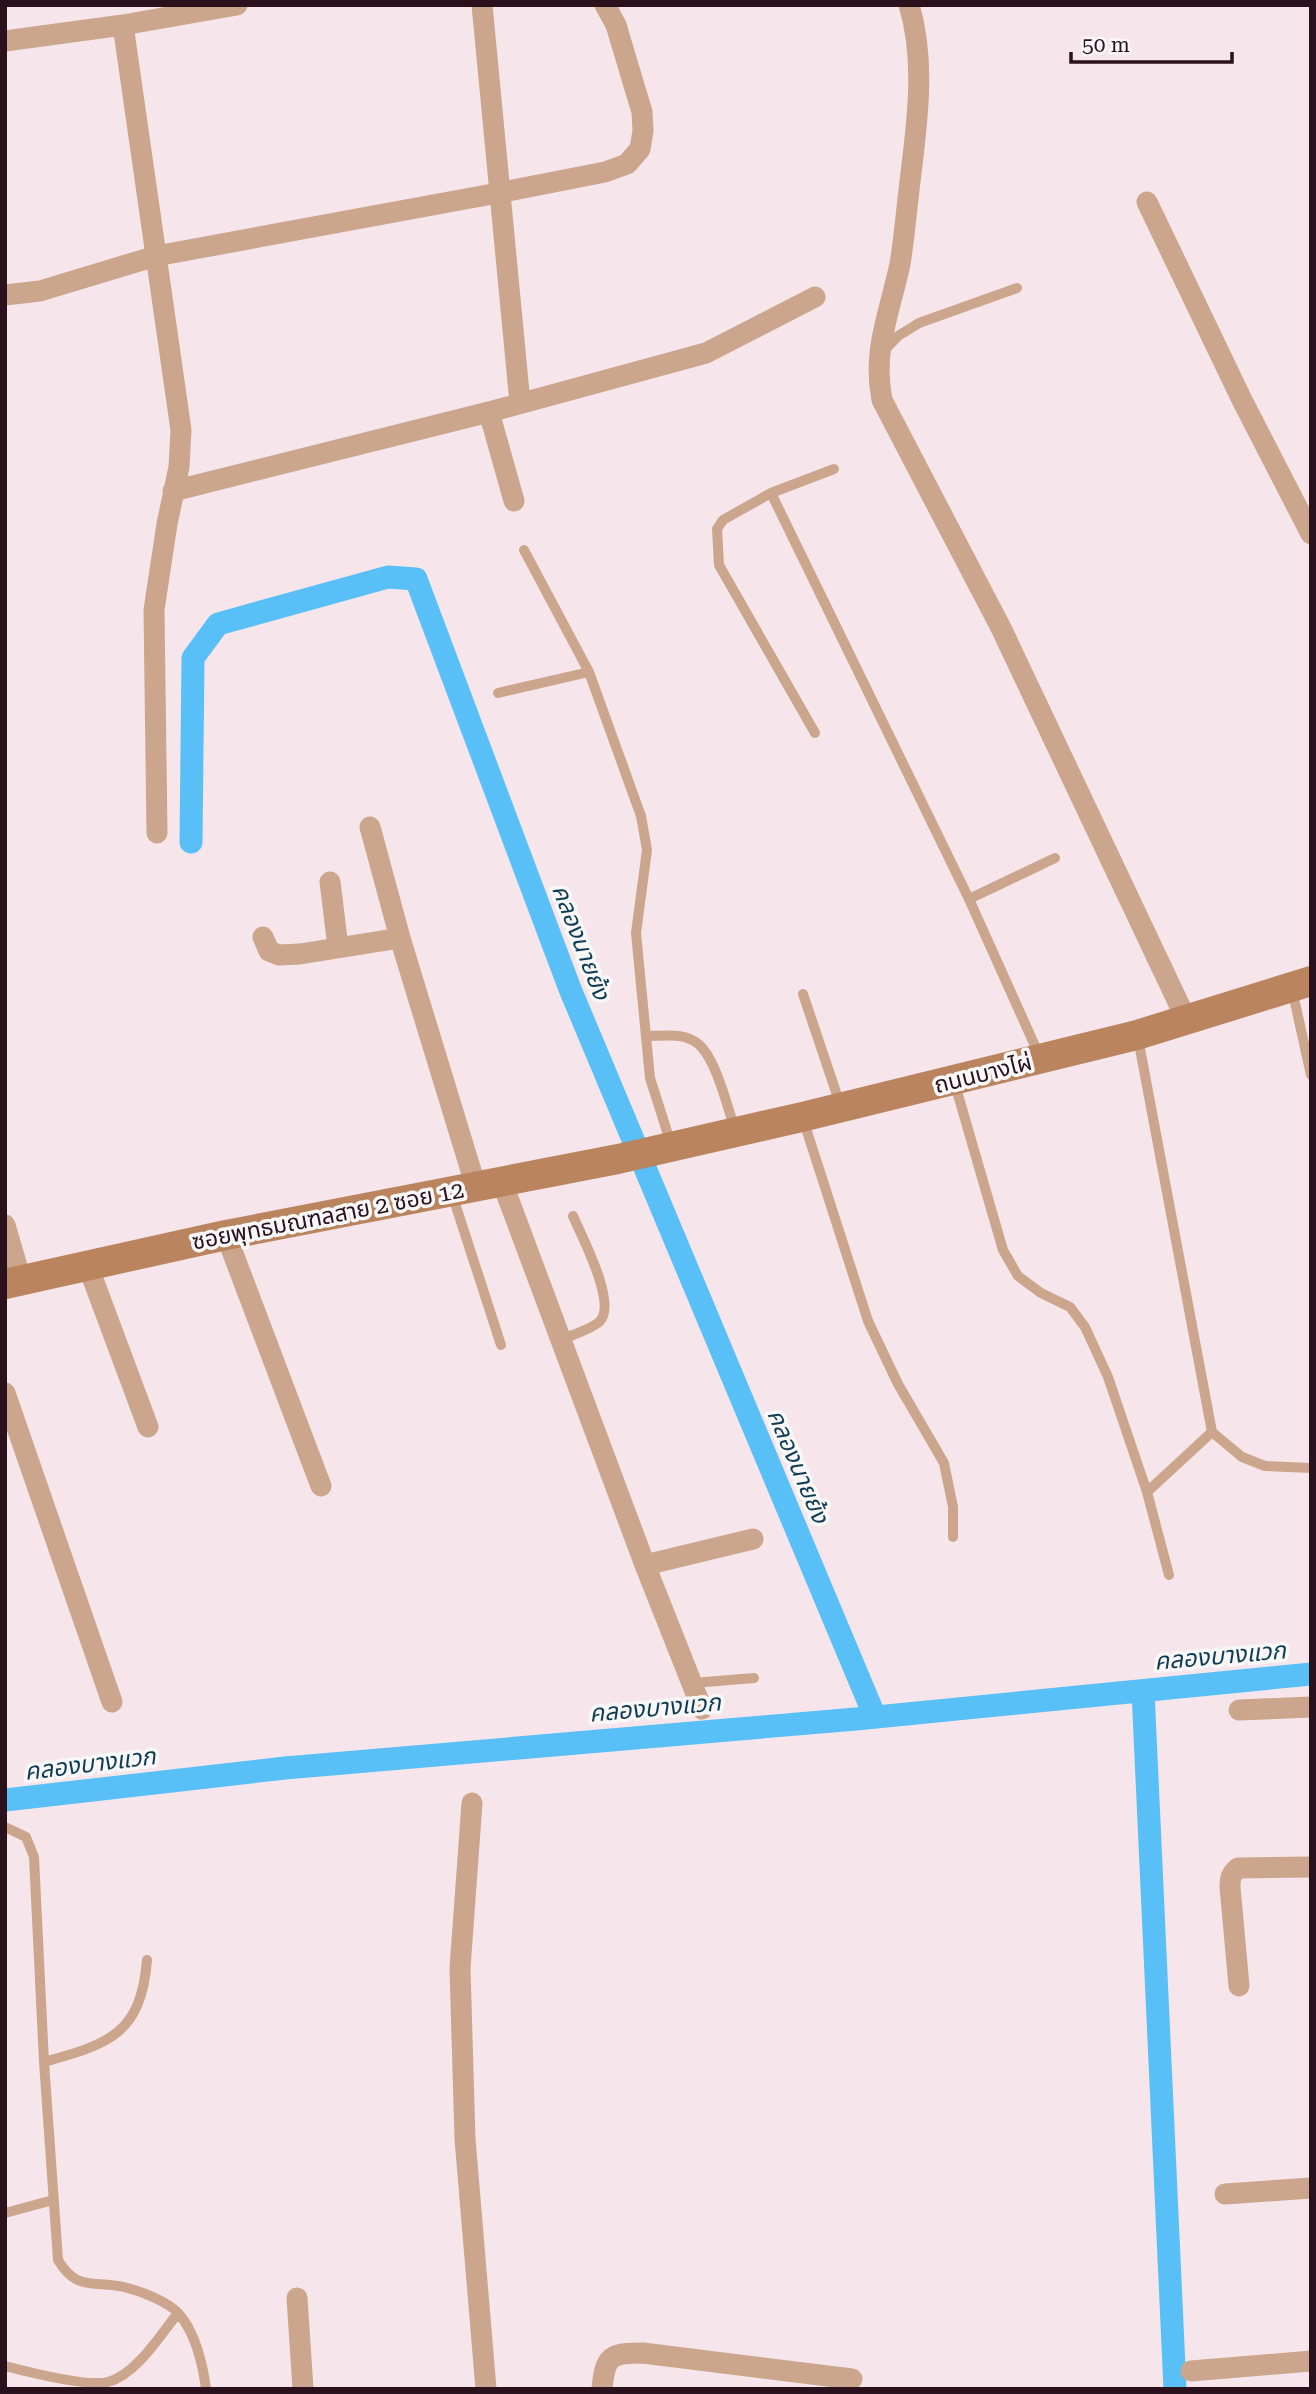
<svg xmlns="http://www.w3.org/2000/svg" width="1316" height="2394" font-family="'Roboto Serif','Noto Sans Thai',serif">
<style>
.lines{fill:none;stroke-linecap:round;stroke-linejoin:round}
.canal{stroke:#59bff7;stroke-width:23}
.lane{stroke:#cba68d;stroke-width:10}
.street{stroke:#cba68d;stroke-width:21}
.secondary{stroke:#ba845e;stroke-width:30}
.labels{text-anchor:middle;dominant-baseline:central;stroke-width:7;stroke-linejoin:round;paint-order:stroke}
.street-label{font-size:23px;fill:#2b111c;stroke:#f8f8f8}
.water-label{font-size:24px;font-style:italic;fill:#103c53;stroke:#f8f8f8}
</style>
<rect width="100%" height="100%" fill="#f6e6eb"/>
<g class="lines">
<!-- canal -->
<path class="canal" d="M191,842l2,-184 25,-34 170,-47 28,2 154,410 305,728
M1143,1691l32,698
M5,1800l280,-32 571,-49 455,-45"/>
<!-- lane -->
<path class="lane" d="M882,353l16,-17 21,-13 98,-35
M834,469l-63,24 198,406 71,158
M771,493l-48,27 -6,9 2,36 96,168
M524,550l65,122 52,144 6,34 -11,83 14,145 21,66
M498,693l91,-21
M969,899l86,-41
M1292,989l19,86
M803,994l37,110
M646,1036c16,0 34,-3 48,5 21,11 33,66 41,88
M1138,1038l74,394 30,25 23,9 46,2
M954,1081l49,169 15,26 23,17 29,14 15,20 23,50 39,115 22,83
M803,1119l65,202 30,63 46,79 9,44v30
M452,1194l49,151
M560,1340c11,-5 31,-10 40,-19 17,-18 -18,-84 -27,-105
M1147,1492l65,-60
M693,1683l61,-5
M5,1827l21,10 8,20 10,205
M147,1960c-6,75 -39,84 -103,102l14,198c19,32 36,20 66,27 16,4 43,14 54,26 17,18 25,52 28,76
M5,2213l48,-13
M5,2366c23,6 83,21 103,16 28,-7 53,-48 70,-69"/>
<!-- street -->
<path class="street" d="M482,5l38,398
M909,5c18,59 7,125 0,185 -3,25 -5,50 -9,74 -10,48 -28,86 -18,136l119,228 186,393
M123,25l58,405 -2,37 -12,57 -13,86 3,223
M5,41l118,-16 114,-20
M1147,202l95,198 69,134
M5,295l35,-4 116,-35 342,-63 107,-21 22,-8 13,-15 3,-18 -1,-19 -26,-87 -11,-20
M489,412l25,89
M173,491l316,-79 217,-59 109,-56
M370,827l30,111 76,249
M330,882l8,65
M263,937l6,14 10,4 21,-1 100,-16
M502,1182l143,383 57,144
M5,1225l16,55
M226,1235l95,251
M88,1266l60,161
M5,1393l107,309
M645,1565l108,-26
M1239,1710l72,-3
M472,1803l-12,165 5,171 21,250
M1239,1986l-9,-99c0,-9 1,-13 8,-19l73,-1
M1225,2194l86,-6
M297,2298l6,91
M1191,2371l120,-10
M602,2389c3,-33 8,-36 41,-36l209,26"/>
<!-- secondary -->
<path class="secondary" d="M5,1284l221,-49 392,-76 184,-42 335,-82 174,-54"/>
</g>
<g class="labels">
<!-- street labels -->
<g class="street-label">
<text transform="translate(983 1074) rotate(-14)">ถนนบางไผ่</text>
<text transform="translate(328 1216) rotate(-11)">ซอยพุทธมณฑลสาย 2 ซอย 12</text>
</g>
<!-- water labels -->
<g class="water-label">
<text transform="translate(581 942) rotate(69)">คลองนายย้ง</text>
<text transform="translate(798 1466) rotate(67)">คลองนายย้ง</text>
<text transform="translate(1220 1656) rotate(-5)">คลองบางแวก</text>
<text transform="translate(655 1708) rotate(-5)">คลองบางแวก</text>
<text transform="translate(90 1764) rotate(-7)">คลองบางแวก</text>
</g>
</g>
<!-- border -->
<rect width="1316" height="2394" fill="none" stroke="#2b111c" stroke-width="14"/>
<!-- scale -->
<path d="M1071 52v10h161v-10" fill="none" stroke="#2b111c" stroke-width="3.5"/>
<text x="1082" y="52" font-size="21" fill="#2b111c" stroke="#f8f8f8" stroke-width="5" paint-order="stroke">50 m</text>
</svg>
